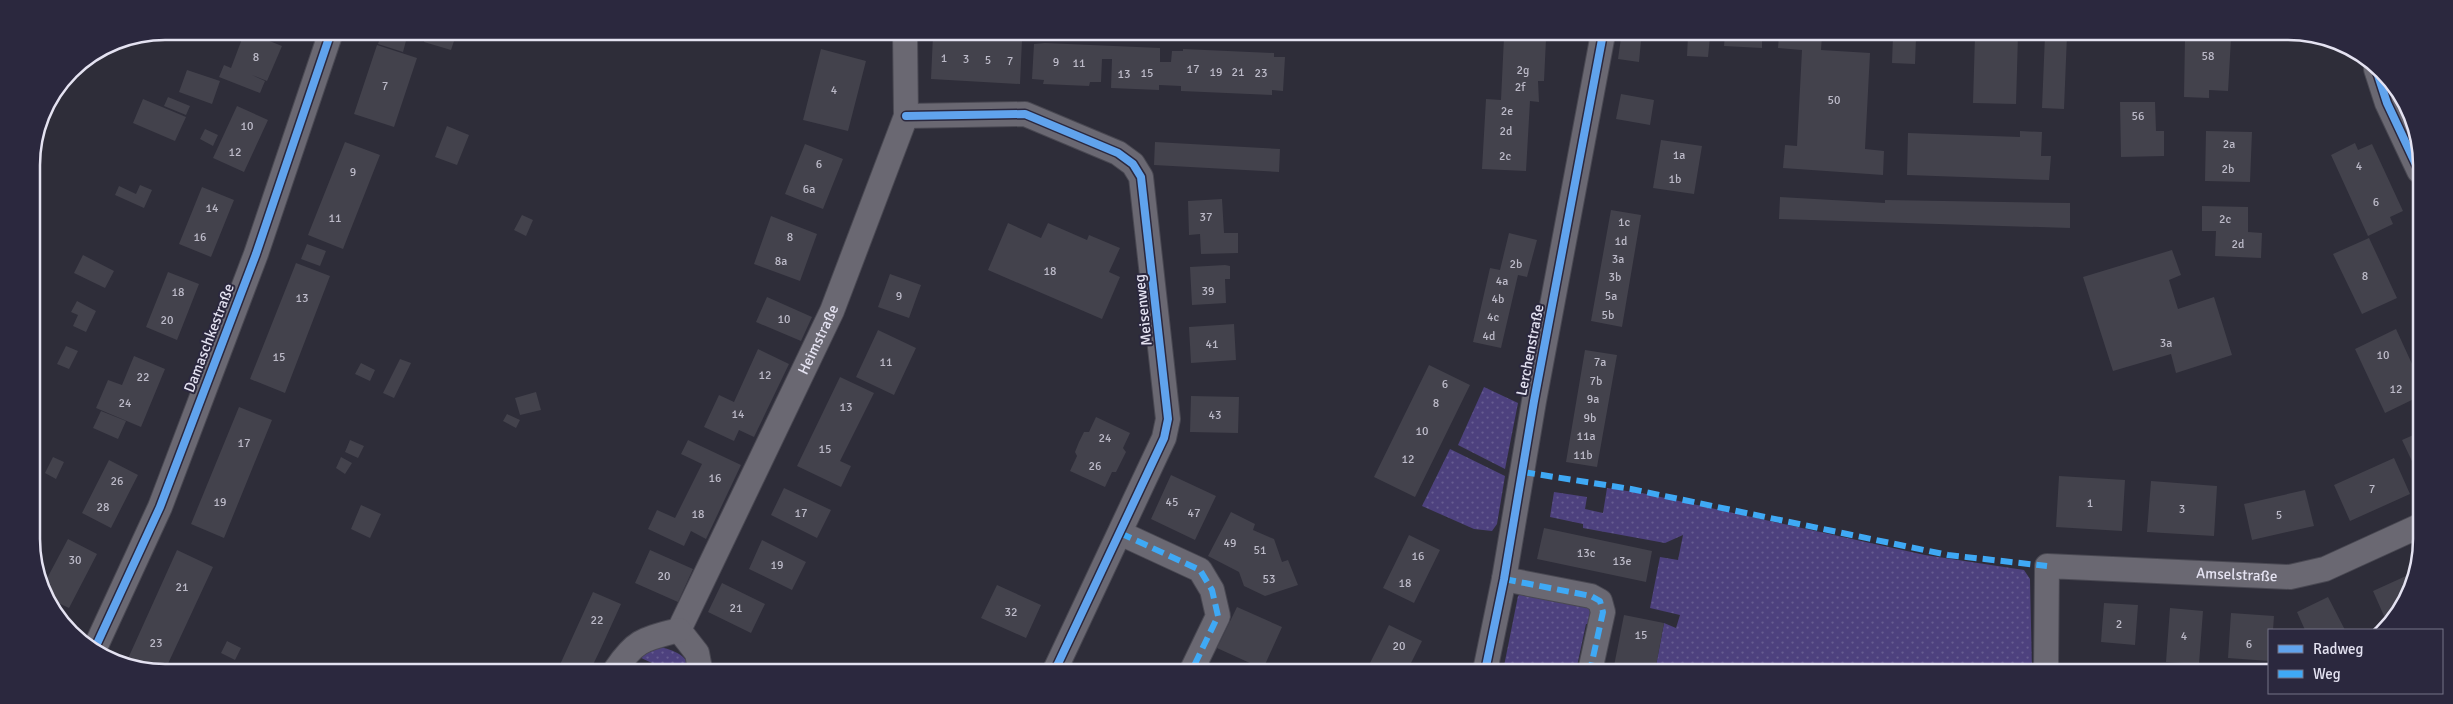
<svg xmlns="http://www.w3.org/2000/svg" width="2453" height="704" font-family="Signika,sans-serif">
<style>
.grass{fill:url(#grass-dots)}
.building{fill:#43424c}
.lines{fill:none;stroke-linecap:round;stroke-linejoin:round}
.street-casing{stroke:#494852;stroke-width:26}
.street{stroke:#6a6872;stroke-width:24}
.quiet{stroke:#3fa9f5;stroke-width:6;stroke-dasharray:12 6;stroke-linecap:butt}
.cycleway-casing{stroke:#2b283e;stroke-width:11}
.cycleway{stroke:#60a3ed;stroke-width:8}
.labels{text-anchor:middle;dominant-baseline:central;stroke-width:4;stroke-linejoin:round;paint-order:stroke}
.number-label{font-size:12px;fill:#bcbac8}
.street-label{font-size:15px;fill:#e4e2f1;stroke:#2b283e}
.rim{fill:none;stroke:#e4e2f1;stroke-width:2.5}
</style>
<defs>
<pattern id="grass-dots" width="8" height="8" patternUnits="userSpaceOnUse" patternTransform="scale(1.25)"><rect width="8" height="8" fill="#4d417e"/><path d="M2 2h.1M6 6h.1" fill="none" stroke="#665c91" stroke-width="1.8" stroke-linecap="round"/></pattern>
</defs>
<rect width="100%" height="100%" fill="#2e2d39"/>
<!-- grass -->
<path class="grass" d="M1484,387l34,16 -13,66 -47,-24z
M1450,449l55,27 -8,48 -5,7 -18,-2 -52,-23z
M1607,488l40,6 278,61 99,15 6,9 2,93 -377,-1 9,-48 12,5 4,-13 -30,-7 10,-51 18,3 5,-25 -18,8 -82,-15v-4l-33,-7 4,-25 33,5 -2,12 18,4z
M1521,593l67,12 4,4 3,17 -9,-2 -10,47h-73l15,-75z
M652,646c16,2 33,6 39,23h-26l-26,-12 -6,12h-4l6,-13z"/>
<!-- building -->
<path class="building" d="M245,31l37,15 -15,35 -15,-6 13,6 -5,12 -41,-16 5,-12 7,3z
M382,32h9l16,5 -4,15 -25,-8z
M427,32h30l-6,18 -27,-8z
M1725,34l37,1v13l-38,-2z
M933,35l89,5 -2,44 -89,-5z
M1779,35h43l-1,15 49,3 -5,96 19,2 -1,24 -100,-7 2,-23 12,1 5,-96 -24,-2z
M1975,35h43l-2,69 -43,-1z
M2045,35h22l-3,74 -22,-1z
M1688,36l22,1 -2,20 -21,-1z
M1893,36l23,2 -1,26 -23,-1z
M1504,37l42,2 -2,42h-6l1,21 -9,-1 -4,70 -44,-2 4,-70 15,1z
M2185,37l46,2 -3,52 -19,-1v8l-25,-1z
M1621,38l20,3 -2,21 -21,-3z
M1045,43l115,5v14h11l1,-11h11v-2l91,4v4h11l-2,34 -11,-1v5l-91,-4v-5l-22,-1v5l-48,-2 1,-29h-10l-1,23h-11l-1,4 -46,-2 1,-4 -12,-1 2,-35z
M377,45l40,13 -23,69 -40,-13z
M821,49l45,12 -18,70 -45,-11z
M187,70l33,11 -8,23 -33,-12z
M1621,94l33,6 -4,25 -34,-6z
M168,97l22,9 -4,9 -22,-9z
M143,99l43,18 -11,24 -42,-18z
M2120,102h35l1,29h8v25l-43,1z
M237,106l31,14 -24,52 -31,-14z
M447,126l22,9 -12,30 -22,-8z
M205,129l13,6 -5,11 -13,-7z
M2020,131l22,1 -1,24h10l-2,24 -142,-5 1,-42 112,4z
M2206,131l46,1 -2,50 -45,-1z
M1661,140l41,6 -8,48 -41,-6z
M345,142l35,13 -37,94 -35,-14z
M1155,142l125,7 -1,23 -125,-7z
M2355,143l3,7 14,-6 31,67 -13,6 3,7 -25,12 -37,-81z
M805,144l38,15 -20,50 -38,-15z
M140,185l12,5 -8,18 -29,-13 4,-9 17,8z
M202,187l32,13 -23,57 -32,-13z
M1780,197l105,6v-3l185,3v25l-291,-9z
M1222,199l2,34h14v20l-37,1 -1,-20 -11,1 -1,-34z
M2202,206l46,1v25l14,1 -1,25 -46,-2 1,-25h-14z
M1611,210l30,5 -19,112 -31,-6z
M522,215l11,5 -7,16 -12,-6z
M771,216l46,18 -17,47 -46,-17z
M1008,223l33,15 7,-15 39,17 2,-5 31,13 -11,24 11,5 -18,42 -114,-49z
M1509,233l28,7 -10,37 -9,-2 -17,73 -28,-6 17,-74 10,2z
M2369,238l28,60 -35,16 -29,-60z
M307,244l19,7 -6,15 -19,-7z
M2172,250l9,25 -12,5 9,29 36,-12 18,58 -56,18 -5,-19 -58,17 -30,-94z
M83,255l31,16 -9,17 -31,-15z
M296,263l34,13 -45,117 -35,-14z
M1225,265l5,1v13h-5l1,24 -34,2 -2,-38z
M168,272l31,12 -22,56 -31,-13z
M890,274l31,11 -12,33 -31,-11z
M767,297l45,20 -11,24 -45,-19z
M77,301l19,10 -10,21 -13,-6 5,-11 -7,-3z
M1234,324l2,36 -45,3 -2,-36z
M2396,329l22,48v20l-33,16 -30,-64z
M878,330l38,18 -22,47 -38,-18z
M66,346l12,5 -9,18 -12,-5z
M758,349l31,15 -35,73 -15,-7 -5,11 -30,-14 15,-32 15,7z
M1585,350l32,5 -20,112 -31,-5z
M134,356l31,13 -24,58 -45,-19 12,-28 14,5z
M400,359l11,4 -17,35 -11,-5z
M361,363l14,7 -5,11 -15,-7z
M1429,365l41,20 -55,112 -41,-20z
M840,377l34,16 -34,68 11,5 -10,21 -44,-21z
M536,392l5,18 -21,5 -5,-17z
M1191,396l48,1 -1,36 -48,-1z
M239,407l33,13 -48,118 -33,-14z
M101,411l25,10 -8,18 -25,-11z
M507,414l13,6 -4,8 -13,-7z
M1096,417l34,16 -7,15 3,4 -10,20h-4l-7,15 -35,-16 7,-15 -2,-4 4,-10 5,-10h5z
M2418,433v41l-16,-34z
M350,440l14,6 -6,12 -13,-6z
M688,440l53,25 -35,74 -15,-8 -7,15 -36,-17 9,-19 18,8 27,-54 -21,-10z
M53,457l11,5 -8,17 -11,-6z
M341,457l11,6 -7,11 -9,-6z
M2394,458l16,36 -60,27 -16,-36z
M109,460l29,15 -27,53 -29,-15z
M1171,475l45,21 -21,44 -44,-21z
M2059,476l66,4 -3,51 -66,-4z
M2151,481l66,5 -3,50 -67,-4z
M784,488l47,22 -14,28 -46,-23z
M2305,490l9,36 -62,14 -8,-36z
M361,505l20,9 -11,24 -19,-9z
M1231,512l24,12 -2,6 21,9 8,23 6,-2 10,25 -33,11 -21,-10 -5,-14 -31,-16z
M1544,528l108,23 -6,31 -109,-23z
M1409,535l31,15 -26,53 -31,-15z
M68,539l29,15 -28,54 -17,-8 -8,-16z
M762,540l44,22 -14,28 -43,-21z
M177,550l36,17 -47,101h-29l-11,-5z
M650,550l43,19 -15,33 -43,-19z
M2417,571l-18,42 -11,12 -15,-34z
M722,583l43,21 -14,29 -43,-21z
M997,585l44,20 -15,33 -45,-20z
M593,592l28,12 -20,44 -10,21h-33z
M2328,597l17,33h-40l-8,-18z
M2104,603l34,2 -3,40 -34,-3z
M1237,607l45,20 -19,42 -46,-21z
M2170,608l33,3 -4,53 -33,-2z
M2231,613l43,3 -1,14h-4v31l-41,-3z
M1624,615l40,8 -9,48h-42z
M1389,625l33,16 -15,30h-41z
M227,641l14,7 -6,12 -14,-7z"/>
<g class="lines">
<defs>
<g id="street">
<path d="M2376,69l11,34 32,68"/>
<path d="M906,116l119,-2 93,39 15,11 8,13 27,242 -4,19 -109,232"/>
<path d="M1120,533l80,37 12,20 6,26 -26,54"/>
<path d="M1504,579l87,17 9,5 3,11 -13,59"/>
<path id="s1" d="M679,630l153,-319 74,-195 -1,-83"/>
<path d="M679,630l18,23 3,16"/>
<path d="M95,648l65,-141 96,-253 75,-222"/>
<path d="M616,669c20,-30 29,-30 63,-39"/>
<path d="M1485,671l19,-92 30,-178 69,-367"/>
<path id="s2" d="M2046,672l1,-106 243,11 35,-8 92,-42"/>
</g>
</defs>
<!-- street casing -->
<use href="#street" class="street-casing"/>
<!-- street -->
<use href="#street" class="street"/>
<!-- quiet -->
<path class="quiet" d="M1523,472l108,17 317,66 99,11
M1120,533l80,37 12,20 6,26 -26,54
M1504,579l87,17 9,5 3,11 -13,59"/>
<defs>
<path id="cycleway" d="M2376,69l11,34 32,68
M906,116l119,-2 93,39 15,11 8,13 27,242 -4,19 -109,232
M95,648l65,-141 96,-253 75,-222
M1485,671l19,-92 30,-178 69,-367"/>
</defs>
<!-- cycleway casing -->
<use href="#cycleway" class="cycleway-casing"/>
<!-- cycleway -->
<use href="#cycleway" class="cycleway"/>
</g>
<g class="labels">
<!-- number labels -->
<g class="number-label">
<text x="2208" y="56">58</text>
<text x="256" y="57">8</text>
<text x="944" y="58">1</text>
<text x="966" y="59">3</text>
<text x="988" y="60">5</text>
<text x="1010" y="61">7</text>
<text x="1056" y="62">9</text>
<text x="1079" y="63">11</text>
<text x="1193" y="69">17</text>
<text x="1523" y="70">2g</text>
<text x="1216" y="72">19</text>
<text x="1238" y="72">21</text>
<text x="1147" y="73">15</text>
<text x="1261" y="73">23</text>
<text x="1124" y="74">13</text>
<text x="385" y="86">7</text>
<text x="1520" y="87">2f</text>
<text x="834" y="90">4</text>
<text x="1834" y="100">50</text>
<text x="1507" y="111">2e</text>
<text x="2138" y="116">56</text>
<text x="247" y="126">10</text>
<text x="1506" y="131">2d</text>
<text x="2229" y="144">2a</text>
<text x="235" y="152">12</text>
<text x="1679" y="155">1a</text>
<text x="1505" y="156">2c</text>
<text x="819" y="164">6</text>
<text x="2359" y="166">4</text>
<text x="2228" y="169">2b</text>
<text x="353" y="172">9</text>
<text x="1675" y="179">1b</text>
<text x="809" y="189">6a</text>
<text x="2376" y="202">6</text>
<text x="212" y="208">14</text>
<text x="1206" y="217">37</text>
<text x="335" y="218">11</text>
<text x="2225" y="219">2c</text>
<text x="1624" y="222">1c</text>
<text x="200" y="237">16</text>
<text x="790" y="237">8</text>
<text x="1621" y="241">1d</text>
<text x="2238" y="244">2d</text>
<text x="1618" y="259">3a</text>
<text x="781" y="261">8a</text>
<text x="1516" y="264">2b</text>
<text x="1050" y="271">18</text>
<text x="2365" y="276">8</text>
<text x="1615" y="277">3b</text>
<text x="1502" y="281">4a</text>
<text x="1208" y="291">39</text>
<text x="178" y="292">18</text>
<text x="899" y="296">9</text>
<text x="1611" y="296">5a</text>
<text x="302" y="298">13</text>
<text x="1498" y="299">4b</text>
<text x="1608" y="315">5b</text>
<text x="1493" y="317">4c</text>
<text x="784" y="319">10</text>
<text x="167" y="320">20</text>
<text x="1489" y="336">4d</text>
<text x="2166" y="343">3a</text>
<text x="1212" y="344">41</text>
<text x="2383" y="355">10</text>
<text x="279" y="357">15</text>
<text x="886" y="362">11</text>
<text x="1600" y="362">7a</text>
<text x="765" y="375">12</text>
<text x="143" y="377">22</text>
<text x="1596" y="381">7b</text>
<text x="1445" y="384">6</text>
<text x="2396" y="389">12</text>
<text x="1593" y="399">9a</text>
<text x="125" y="403">24</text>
<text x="1436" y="403">8</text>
<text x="846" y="407">13</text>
<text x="738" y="414">14</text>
<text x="1215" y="415">43</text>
<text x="1590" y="418">9b</text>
<text x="1422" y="431">10</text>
<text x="1586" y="436">11a</text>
<text x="1105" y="438">24</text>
<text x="244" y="443">17</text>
<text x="825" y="449">15</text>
<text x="1583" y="455">11b</text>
<text x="1408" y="459">12</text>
<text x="1095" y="466">26</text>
<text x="715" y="478">16</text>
<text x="117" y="481">26</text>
<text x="2372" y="489">7</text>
<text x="220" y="502">19</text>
<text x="1172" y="502">45</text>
<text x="2090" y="503">1</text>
<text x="103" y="507">28</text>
<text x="2182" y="509">3</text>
<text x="801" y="513">17</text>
<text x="1194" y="513">47</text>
<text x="698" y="514">18</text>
<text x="2279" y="515">5</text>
<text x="1230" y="543">49</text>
<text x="1260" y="550">51</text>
<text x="1586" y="553">13c</text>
<text x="1418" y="556">16</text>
<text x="75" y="560">30</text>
<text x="1622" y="561">13e</text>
<text x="777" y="565">19</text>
<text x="664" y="576">20</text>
<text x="1269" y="579">53</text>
<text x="1405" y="583">18</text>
<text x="182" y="587">21</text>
<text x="736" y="608">21</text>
<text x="1011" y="612">32</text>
<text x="597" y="620">22</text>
<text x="2119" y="624">2</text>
<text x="1641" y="635">15</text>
<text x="2184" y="636">4</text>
<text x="156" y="643">23</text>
<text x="2249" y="644">6</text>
<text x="1399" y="646">20</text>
</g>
<!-- street labels -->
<g class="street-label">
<text transform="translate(1143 310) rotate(-96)">Meisenweg</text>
<text transform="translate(209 338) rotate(-69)">Damaschkestraße</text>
<text stroke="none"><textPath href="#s1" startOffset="322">Heimstraße</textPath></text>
<text transform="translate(1530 350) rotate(-79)">Lerchenstraße</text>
<text stroke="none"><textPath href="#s2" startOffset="296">Amselstraße</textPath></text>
</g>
</g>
<!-- crop -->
<path d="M0 0H2453V704H0ZM165 40H2288A125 125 0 0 1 2413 165V539A125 125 0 0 1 2288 664H165A125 125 0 0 1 40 539V165A125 125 0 0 1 165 40Z" fill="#2b283e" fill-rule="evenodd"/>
<path class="rim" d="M165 40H2288A125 125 0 0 1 2413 165V539A125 125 0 0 1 2288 664H165A125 125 0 0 1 40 539V165A125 125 0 0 1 165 40Z"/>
<!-- legend -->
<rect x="2268" y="629" width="175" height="65" fill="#2b283e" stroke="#757286"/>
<rect x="2278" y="645" width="25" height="8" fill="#60a3ed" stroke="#757286"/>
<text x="2313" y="654" font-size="15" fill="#e4e2f1">Radweg</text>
<rect x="2278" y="670" width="25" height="8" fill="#3fa9f5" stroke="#757286"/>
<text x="2313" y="679" font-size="15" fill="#e4e2f1">Weg</text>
</svg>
